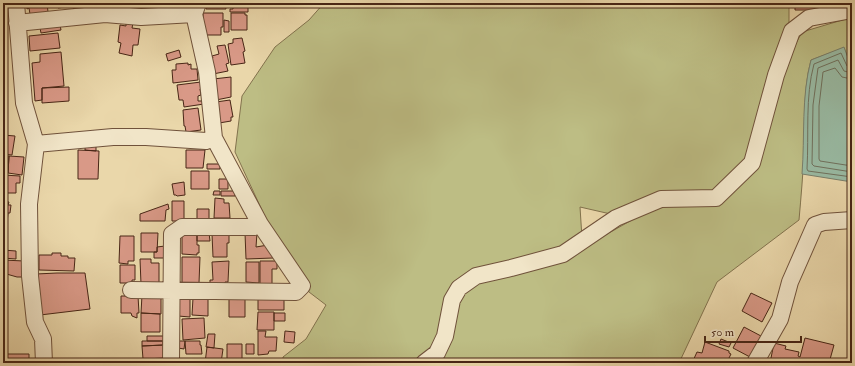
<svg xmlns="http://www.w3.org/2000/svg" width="855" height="366" font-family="'IM FELL Double Pica',serif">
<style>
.green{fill:#bdbd84;stroke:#82724d}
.water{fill:#99baa3;stroke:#797f6b}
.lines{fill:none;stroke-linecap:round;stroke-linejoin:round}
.shore{stroke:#70705c;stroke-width:1}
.building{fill:#d99987;stroke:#482616}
.minor-casing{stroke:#70523b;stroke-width:18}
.minor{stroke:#f1e5c8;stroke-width:16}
</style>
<rect width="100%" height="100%" fill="#ead7aa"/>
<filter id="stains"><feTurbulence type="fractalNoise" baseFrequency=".005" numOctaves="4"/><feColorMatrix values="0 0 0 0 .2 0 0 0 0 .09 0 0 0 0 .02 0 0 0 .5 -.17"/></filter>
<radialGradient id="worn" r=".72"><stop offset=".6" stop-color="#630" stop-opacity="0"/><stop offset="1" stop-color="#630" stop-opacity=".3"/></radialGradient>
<!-- green -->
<path class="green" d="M324,3h465v26l-40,132 -34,34 -100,20 -35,-8 2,31 -20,13 -87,22 -32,62 -23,28h-137v-6l23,-18 20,-34 -17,-13 -42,-71 -32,-69 7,-56 33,-49 34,-27z
M849,18l3,8v43l-8,-21 -33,12c-8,30 -6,61 -7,92 -1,23 -3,45 -5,68l-82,62 -38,81h-245l24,-64 19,-18 91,-25 94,-53h56l41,-37 27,-104 16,-30z"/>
<!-- water -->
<path class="water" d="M844,47l8,22v113l-50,-8c3,-38 -1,-77 9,-114z"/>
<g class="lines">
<!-- shore -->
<path class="shore" d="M852,68l-5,-2 -6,-13 -27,11c-9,33 -5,70 -7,105l1,2 44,6
M852,73l-8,-2 -6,-11 -20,8 -5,37 -1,59 2,2 38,6
M852,79l-10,-2 -7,-9 -12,4 -4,34v53l1,2 32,5"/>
</g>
<!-- building -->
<path class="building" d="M27,3h20l1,9 -2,1 -16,1 -1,-6 -2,1z
M58,3h28h-2l1,8h-11l-1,-5 -15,2z
M108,3h10l1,5h-11z
M170,3h17v3h-17z
M206,3h19l1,6h-20z
M233,3h15v9h-18v-3h3z
M795,3h24v7h-24z
M822,3h30l-29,5z
M203,13h20v14h-2v8h-15l-3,-1z
M231,13h14v2h2v15h-16z
M224,20l5,1v11h-5z
M126,23h7l-1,5 8,1 -2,16h-5l-1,11 -13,-3 2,-10 -3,-1 2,-17 6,1z
M60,25l1,5 -20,3 -1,-5z
M58,33l2,15 -30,3 -1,-15z
M242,38l3,13 -2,1 2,11 -14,2 -3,-21 5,-1v-4z
M225,45l4,18 -3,1 2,7 -15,3 -3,-16h3l-1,-2 7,-2 -2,-8z
M179,50l2,7 -13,4 -2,-7z
M61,52l3,34 -22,2v12l-7,1 -3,-38 8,-1v-8z
M188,63v2l3,-1v5h6l1,11 -25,3 -1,-13h4v-6z
M231,77v20l-15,3 -3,-21z
M201,82l1,7h-2l1,6 -3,1v5h5l1,3 -20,3 -1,-7h-4l-2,-15z
M69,87v14l-27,2v-15z
M230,100l3,17h-2v4l-12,2 -3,-21z
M198,108l3,22 -15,2 -1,-6h-1l-1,-16z
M3,135l12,1 -3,19 -9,-1z
M85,143h11v8l-11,-1z
M78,150l21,1 -1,28h-20z
M186,150h19l-2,18h-17z
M3,156h6l-1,17h-5z
M9,156l15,1 -2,18 -14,-2z
M207,164h13v5h-13z
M191,171h18v18h-18z
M3,175l17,1v7h-4v10h-13z
M219,179h9v10h-9z
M184,182l1,13 -8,1 -1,-1h-2l-2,-11z
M214,191h6v4h-7z
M221,191h14v5h-14z
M215,198l9,1v4h5l1,15h-16z
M172,201h12v20h-12z
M3,202h6l-1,3h3l-1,8h-2l-2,20 -3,-1z
M168,204l1,5 -3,1 -1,11h-25v-7z
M197,209h12v12h-12z
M141,233h17l-1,19h-16z
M197,233v12h2v8h-2v2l-15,-1v-20z
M197,233h12l1,8h-13z
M245,233h12l-1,14 12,-2 5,7v6l-27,1z
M212,234h17v9h-2v14h-14z
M120,236h14v25h-6v3l-9,-1z
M165,246v12h-11v-6h3v-5z
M3,250l13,1v8l-13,-1z
M52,253h9v3h7v2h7l-1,13 -35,-1v-15h13z
M182,257h18l-1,26h-17z
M140,259h11v4h8v20l-18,1z
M3,260l21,1v16h-7l-14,-4z
M229,261l-1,21h-3v2h-15v-4h3l-1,-18z
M260,261h17v8h-5v15h-12z
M246,262h13v21l-13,-1z
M120,265h15v15h-3v3h-12z
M57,273h28l5,36 -50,6 -4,-41z
M751,293l21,10 -10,19 -20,-11z
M142,295l19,1v18l-20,-1z
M121,296h17l1,17h-2v5l-5,-2 -1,-3h-10z
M284,297v13h-26v-11z
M177,298h13v19l-12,-1z
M193,298l15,1v17l-16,-1z
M229,299h16v18h-16z
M258,312h16v18h-17z
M141,313l19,1v18h-19z
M274,313h11v8h-11z
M204,318l1,20 -22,2 -1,-21z
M744,327l17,9 -11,21 -17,-9z
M258,331h8l-1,6h12l-1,14h-7l-1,3 -10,1z
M285,331l10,1 -1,11 -10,-1z
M208,334h7l-1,14 -8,-1z
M147,336h18v5h-18z
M805,338l29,7 -5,18h-59l4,-20 12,3 -1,3 14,3 -1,4 2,1z
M721,339l10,4 -2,4 -10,-3z
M142,341h21v4l-21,1z
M178,341h7l-1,8 -6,-1z
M185,341h15v4h1l1,9h-16z
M705,342l24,9v2l2,1 -3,6h-2v2l-12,-3 -1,4h-21l5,-11 5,1z
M227,344h15v15l-8,4h-7z
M246,344h8v10h-8z
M164,345l2,13 -23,1 -1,-13z
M207,347l16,2 -2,14h-16z
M3,354h26v9h-26z
M143,361h22v2h-22z"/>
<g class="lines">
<defs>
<path id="minor" d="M16,3l8,100 12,41 -7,60 1,72 5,46 8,17 1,24
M17,23l88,-9 36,3 53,-3
M36,144l77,-7h33l60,4 8,-3
M131,290l165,2 6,-6 -42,-62 -46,-86 -7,-66 -13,-58 4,-11
M171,363l1,-129 10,-7h72l6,-3
M424,363l13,-10 8,-17 7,-36 7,-12 17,-12 35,-8 52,-14 53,-36 45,-19 55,-1 36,-35 24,-88 16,-44 17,-13 43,-8
M755,363l25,-44 10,-37 25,-57 9,-3 28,-2"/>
</defs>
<!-- minor casing -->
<use href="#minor" class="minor-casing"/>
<!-- minor -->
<use href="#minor" class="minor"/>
</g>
<!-- margin -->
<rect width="855" height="366" fill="none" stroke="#ead7aa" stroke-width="16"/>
<rect x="4" y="4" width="847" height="358" fill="none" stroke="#482616" stroke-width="2"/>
<rect x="8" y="8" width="839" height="350" fill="none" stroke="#482616"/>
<!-- scale -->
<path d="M705 336v6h96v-6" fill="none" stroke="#482616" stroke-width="2"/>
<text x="711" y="336" font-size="12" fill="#482616" stroke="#f1e5c8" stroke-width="3" paint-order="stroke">50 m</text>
<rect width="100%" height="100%" filter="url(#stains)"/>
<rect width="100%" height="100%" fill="url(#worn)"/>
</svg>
